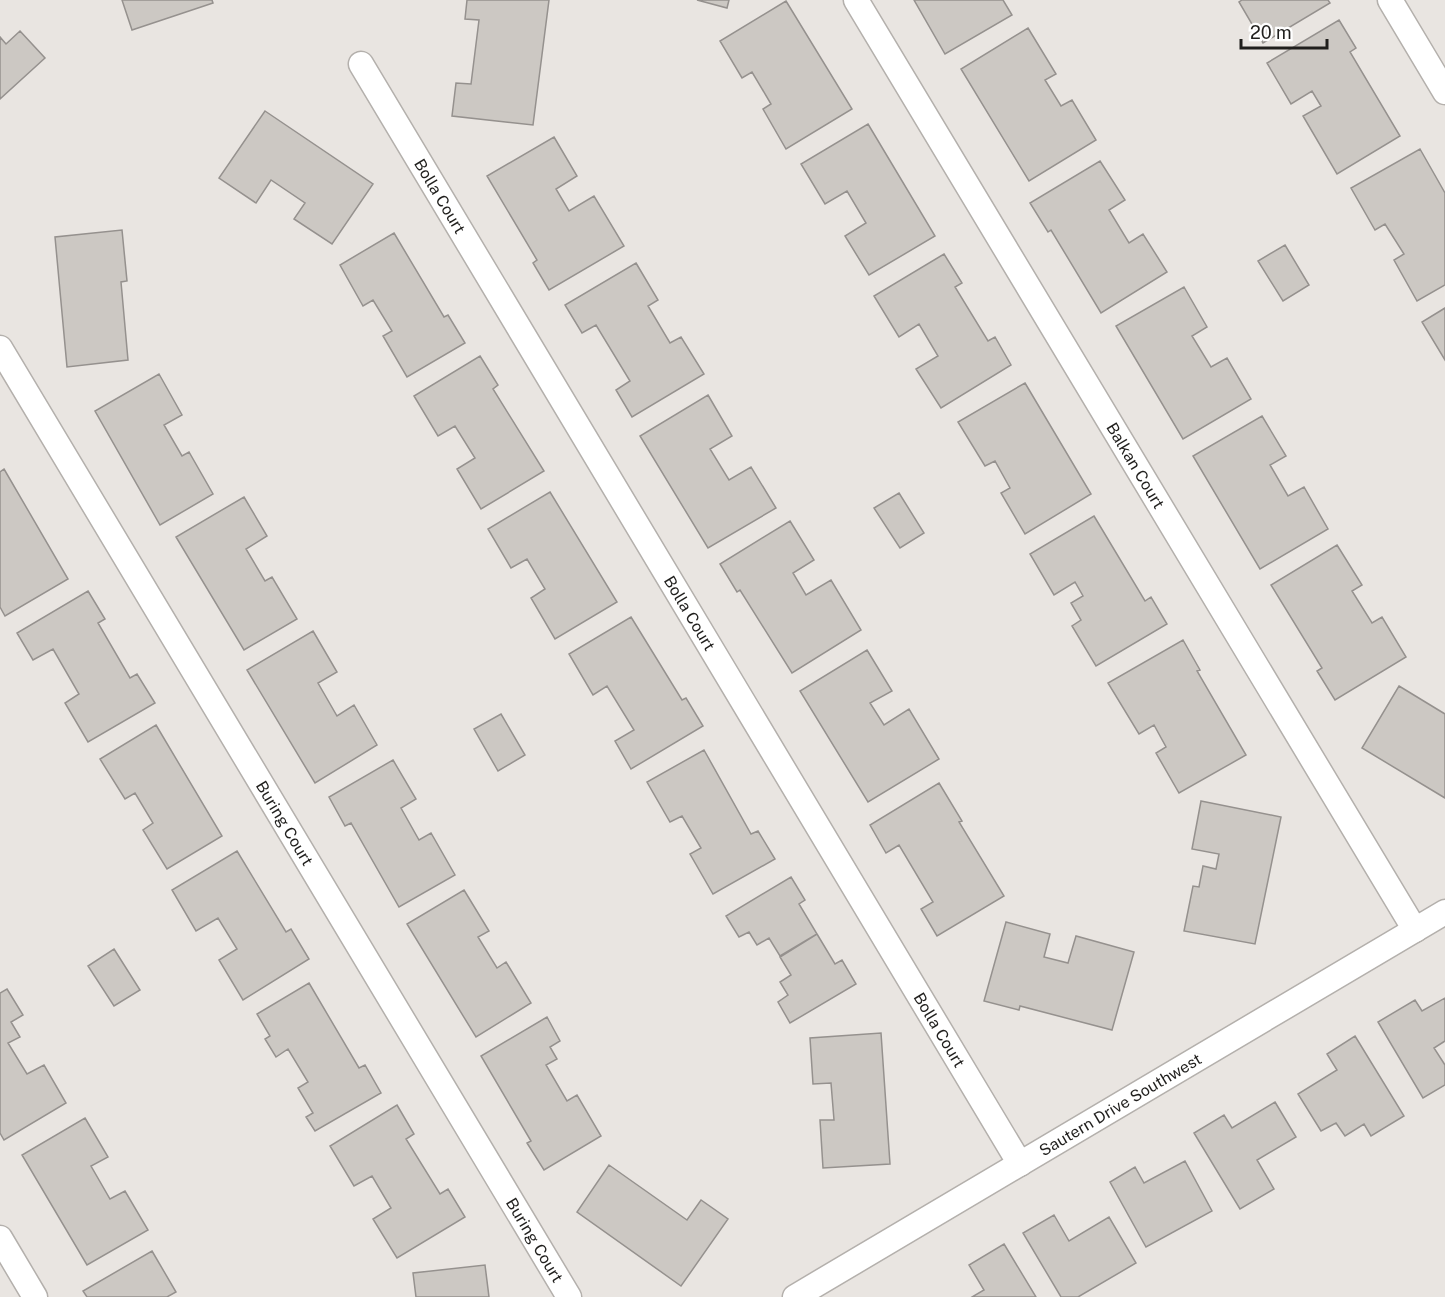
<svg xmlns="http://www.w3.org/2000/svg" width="1445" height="1297" font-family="'Public Sans',sans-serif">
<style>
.building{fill:#ccc8c3;stroke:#95918e;stroke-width:1.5}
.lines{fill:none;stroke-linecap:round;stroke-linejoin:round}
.street-casing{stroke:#b4b0ac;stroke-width:27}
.street{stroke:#fff;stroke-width:24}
.labels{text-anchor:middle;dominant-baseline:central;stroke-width:4.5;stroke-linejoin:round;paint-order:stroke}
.street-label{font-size:16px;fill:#201f1d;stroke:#fff}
</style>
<rect width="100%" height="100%" fill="#e9e5e1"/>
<!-- building -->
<path class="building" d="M122,0h90l1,3 -81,27z
M467,0h82l-16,125 -81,-9 4,-33 15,1 8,-64 -14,-1z
M697,0h32l-2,8z
M914,0h89l9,15 -67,39z
M1242,0h86l2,3 -67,40 -24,-41z
M786,1l66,108 -66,40 -23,-40 8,-5 -19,-32 -10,6 -22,-37z
M1339,20l17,28 -6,4 50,84 -63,38 -34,-58 18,-10 -9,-15 -21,13 -24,-41z
M1028,28l28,46 -11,6 16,26 11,-6 24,40 -67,41 -68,-112z
M20,31l25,27 -45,41v-62l6,7z
M265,111l108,73 -41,60 -38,-25 11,-16 -34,-23 -15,23 -37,-25z
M868,124l67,112 -66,39 -24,-39 21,-13 -19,-32 -22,13 -24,-40z
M554,137l23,39 -21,13 13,22 25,-15 30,50 -75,44 -16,-27 4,-3 -50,-84z
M1420,149l25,44v92l-28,16 -23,-41 10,-6 -19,-30 -10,6 -24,-42z
M1100,161l25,39 -16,10 20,33 14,-9 24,38 -66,41 -50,-83 -3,2 -18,-29z
M122,230l5,51 -6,1 7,78 -61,7 -12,-130z
M394,233l50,84 4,-2 17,28 -58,34 -24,-41 9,-5 -19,-31 -10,6 -23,-41z
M1285,245l24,40 -26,16 -25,-40z
M944,254l18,29 -7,4 33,54 7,-4 16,28 -70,43 -25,-39 22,-13 -19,-32 -20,13 -25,-41z
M636,263l22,37 -10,6 22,37 11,-6 23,37 -72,43 -16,-27 14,-9 -34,-56 -14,8 -17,-28z
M1184,287l23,40 -15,9 19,31 16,-9 24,41 -68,40 -67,-113z
M1445,308v52l-23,-38z
M480,356l18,29 -5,4 51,82 -63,38 -24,-40 18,-11 -20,-32 -17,10 -24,-40z
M159,374l23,41 -18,10 18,31 7,-4 24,42 -53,31 -65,-114z
M1025,383l66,111 -66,40 -24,-41 9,-5 -15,-27 -10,5 -27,-44z
M708,395l24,41 -22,13 19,31 22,-13 25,41 -68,40 -68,-112z
M1262,416l24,40 -16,9 18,31 16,-9 24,42 -68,40 -67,-113z
M4,469l64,110 -63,37 -5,-9v-135z
M550,492l67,110 -62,37 -24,-41 14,-9 -18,-30 -16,9 -23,-39z
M899,493l25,40 -24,15 -26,-40z
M244,497l23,39 -21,13 19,32 7,-4 25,42 -53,31 -68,-113z
M1094,516l51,85 6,-4 16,27 -71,42 -24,-40 9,-6 -10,-17 12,-7 -8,-14 -21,13 -24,-41z
M790,521l24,39 -21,13 13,22 25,-15 30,50 -69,43 -52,-83 -3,2 -17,-28z
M1337,545l25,40 -10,6 20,32 10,-6 24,40 -71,43 -18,-29 5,-3 -51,-83z
M88,591l17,28 -7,4 32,55 7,-4 18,29 -67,39 -23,-39 14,-9 -26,-45 -20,11 -16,-27z
M631,617l51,83 4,-2 17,28 -72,43 -16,-28 19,-11 -27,-44 -14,9 -24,-41z
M313,631l24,41 -19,11 19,33 17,-11 23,40 -62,38 -68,-113z
M1183,640l17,30 -3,1 49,84 -67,38 -23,-40 10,-6 -12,-22 -15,9 -31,-51z
M867,650l25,41 -22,12 14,22 25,-16 30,50 -71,43 -68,-111z
M1399,686l46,28v84l-83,-50z
M501,714l24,41 -27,16 -24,-42z
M156,725l66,111 -55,33 -24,-39 10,-7 -18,-30 -10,6 -25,-40z
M704,750l47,84 7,-3 17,28 -62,35 -23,-40 11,-6 -19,-32 -12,6 -23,-40z
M393,760l23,39 -15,9 18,32 12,-7 24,42 -56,32 -48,-84 -6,3 -16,-29z
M939,783l23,38 -3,1 45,74 -67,40 -16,-27 12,-7 -34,-57 -13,8 -16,-28z
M1201,801l80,16 -26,127 -71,-13 9,-45 6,1 4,-21 13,3 3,-15 -27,-5z
M237,851l49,81 5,-3 18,30 -66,41 -24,-40 18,-11 -19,-31 -22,13 -24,-41z
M791,877l14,23 -6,4 18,30 -37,22 -11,-18 -12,7 -8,-13 -10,5 -13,-21z
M464,890l25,41 -11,6 19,31 9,-6 25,41 -55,34 -69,-113z
M1006,922l44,12 -6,23 24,6 8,-27 58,16 -22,78 -92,-24 -1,4 -35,-9z
M817,934l18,30 7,-4 14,24 -66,39 -12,-21 10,-7 -8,-13 11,-7 -11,-18z
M114,949l26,41 -26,16 -26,-40z
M309,983l50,85 6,-3 16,28 -66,38 -9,-14 7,-4 -15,-25 10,-6 -20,-33 -12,8 -11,-18 5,-3 -13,-22z
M7,989l16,26 -12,7 9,15 -12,6 19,31 17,-9 22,38 -62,37 -4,-7v-140z
M1445,998v43l-11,7 11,17v20l-22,13 -45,-76 37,-22 7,11z
M547,1017l13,24 -10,6 7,12 -11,6 21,36 10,-6 24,41 -57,34 -17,-27 4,-2 -50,-85z
M881,1033l9,131 -67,4 -3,-48h14l-3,-37 -18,1 -3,-46z
M1355,1036l49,80 -33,20 -7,-12 -19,12 -9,-13 -15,8 -23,-37 39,-24 -10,-16z
M1275,1102l21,35 -39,23 17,29 -34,20 -46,-76 30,-18 8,13z
M397,1105l17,29 -8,5 34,55 8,-5 17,28 -68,41 -24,-39 18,-11 -19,-32 -18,10 -24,-40z
M85,1118l23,39 -17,9 19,33 15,-8 23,39 -61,35 -65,-110z
M1185,1161l27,50 -66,36 -36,-65 25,-15 9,16z
M609,1165l78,55 14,-20 27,19 -47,67 -104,-74z
M1054,1215l15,26 40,-24 27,46 -58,34h-17l-38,-64z
M1004,1244l32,53h-64l12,-7 -15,-25z
M152,1251l24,41 -9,5h-80l-4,-6z
M485,1265l4,32h-73l-3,-24z"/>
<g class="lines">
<defs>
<g id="street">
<path id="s1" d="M856,0l559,930"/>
<path d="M1390,0l55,92"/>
<path id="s2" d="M361,64l659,1100"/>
<path id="s3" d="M0,348l569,949"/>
<path d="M0,1238l35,59"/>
<path id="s4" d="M795,1297l650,-385"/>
</g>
</defs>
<!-- street casing -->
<use href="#street" class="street-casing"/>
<!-- street -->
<use href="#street" class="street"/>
</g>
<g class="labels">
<!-- street labels -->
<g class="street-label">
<text stroke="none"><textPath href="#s2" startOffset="154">Bolla Court</textPath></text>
<text stroke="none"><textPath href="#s1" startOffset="543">Balkan Court</textPath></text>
<text stroke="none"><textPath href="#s2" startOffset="640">Bolla Court</textPath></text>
<text stroke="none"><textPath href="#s3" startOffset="554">Buring Court</textPath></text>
<text stroke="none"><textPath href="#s2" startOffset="1126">Bolla Court</textPath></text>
<text stroke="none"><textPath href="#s4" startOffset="378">Sautern Drive Southwest</textPath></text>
<text stroke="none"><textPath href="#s3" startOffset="1040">Buring Court</textPath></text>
</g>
</g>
<!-- scale -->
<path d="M1241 39v9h86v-9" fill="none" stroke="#201f1d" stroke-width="3"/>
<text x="1250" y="39" font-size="18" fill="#201f1d" stroke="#ffffff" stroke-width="4.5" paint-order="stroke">20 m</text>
</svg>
